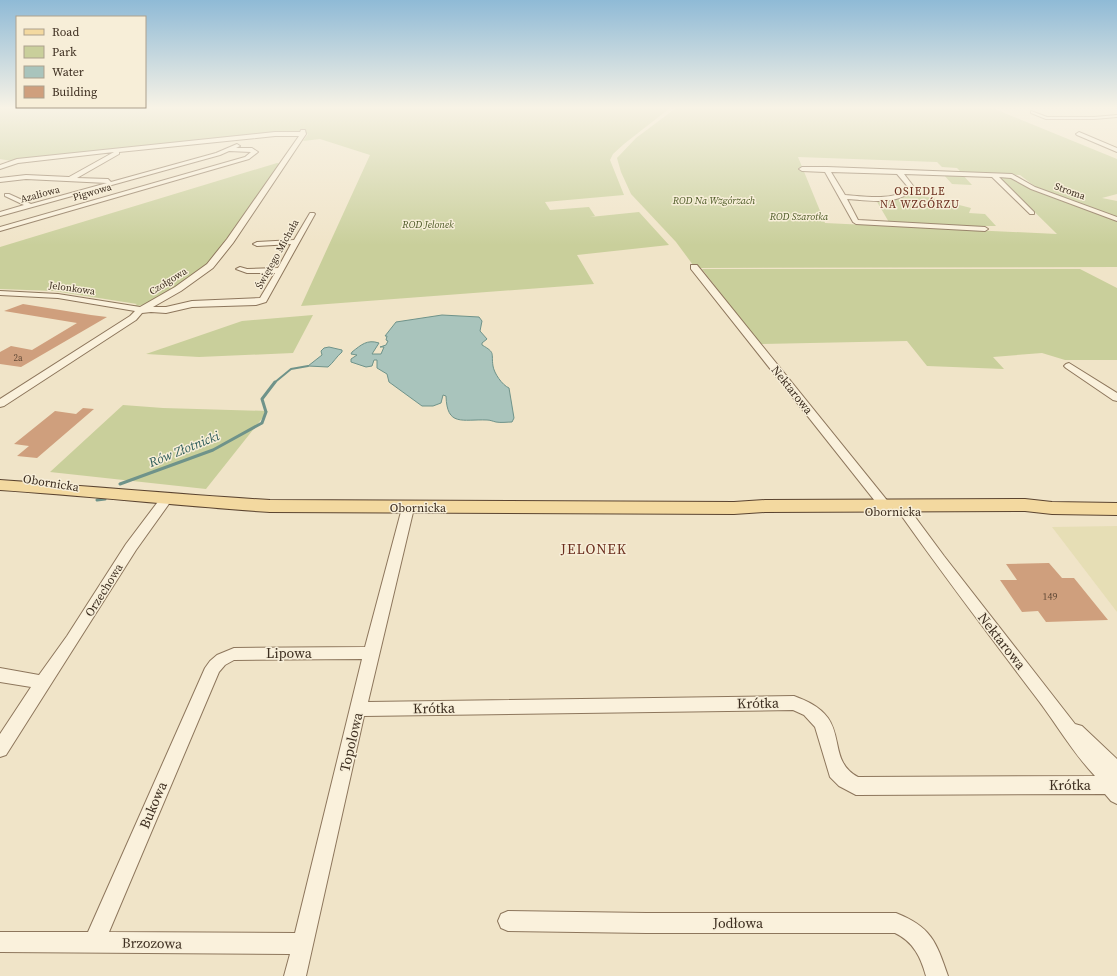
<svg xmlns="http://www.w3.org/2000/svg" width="1117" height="976" font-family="'Source Serif 4',serif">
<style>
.farmland{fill:#e6deb5}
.green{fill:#c9cf9b}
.water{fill:#a9c4bc;stroke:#6f938a}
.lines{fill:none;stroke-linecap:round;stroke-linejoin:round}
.stream-far1{stroke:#6f938a;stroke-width:2}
.stream{stroke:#6f938a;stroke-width:3}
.building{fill:#cf9f7d}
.minor-casing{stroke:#8d765c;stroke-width:2}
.major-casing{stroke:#5b4430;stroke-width:2}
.minor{fill:#faf1dc;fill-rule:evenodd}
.major{fill:#f3d9a0;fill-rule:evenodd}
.labels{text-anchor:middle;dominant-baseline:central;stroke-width:3;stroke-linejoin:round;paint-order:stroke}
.far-number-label{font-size:9px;fill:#624a37}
.far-street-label{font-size:10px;fill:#3d2e20;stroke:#f7eed8}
.far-park-label{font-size:10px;font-style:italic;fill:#4d5a26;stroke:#f7eed8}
.number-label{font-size:10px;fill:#624a37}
.far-neighbourhood-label{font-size:11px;letter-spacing:1px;fill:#6b2e1e;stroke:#f7eed8}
.street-label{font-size:12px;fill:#3d2e20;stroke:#f7eed8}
.water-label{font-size:13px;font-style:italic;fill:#2f5d5a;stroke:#f7eed8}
.quarter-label{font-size:14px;letter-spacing:1px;fill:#6b2e1e;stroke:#f7eed8}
.near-street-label{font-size:14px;fill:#3d2e20;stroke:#f7eed8}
</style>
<rect width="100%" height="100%" fill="#f0e4c8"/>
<!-- farmland -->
<path class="farmland" d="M1117,526v86l-65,-85z"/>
<!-- green -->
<path class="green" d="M0,108h670l-46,36 -11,10 -3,6 14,35 -79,7 5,8 39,-3 6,9 -5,1 49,-5 30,33 -92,10 17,29 -293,22 69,-151 -50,-16 -17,2 5,-7 -8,-3 -275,29 -13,1 -12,-2z
M676,108h316l125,51v35l-15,4 15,3v16l-80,-29 -17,-13 -58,-2 -5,-5 -15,-1 -5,-5 -139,-5 27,66 232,11 -59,-58 12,1 22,13 85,30v47l-418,1 -6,-3 -17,-23 -45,-48 -10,-22 -4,-14 19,-20z
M277,163l4,1 -41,58 -6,5v2l-7,12 -25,30 -56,34 -12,1 3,-2 -83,-13 -54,-2v-42z
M943,174h19l10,11 -20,-1z
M912,193l59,15 -2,5 16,1 11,12h-14l-4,2 -88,-4 -14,-24 17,-1z
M702,269h378l37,19v72h-52l-23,-7 -49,4 11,12 -77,-3 -20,-25 -147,3z
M313,315l-20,38 -94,4 -53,-3 96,-33z
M123,405l40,3 105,3 -62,78 -156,-17z"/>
<!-- water -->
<path class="water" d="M442,315l37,2 3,4 -2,10 7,8 -5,4v2c14,8 9,8 11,21 1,7 9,19 16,22l5,30 -2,4c-5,0 -11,1 -16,0 -4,-1 -6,-2 -9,-2 -25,-1 -40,7 -41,-24l-3,-1 -2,8 -8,3h-11l-33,-24 -2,-8 -10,-6v-8h-3l-2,6 -6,1 -15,-5v-3l6,-4 -6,-1 1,-2c9,-7 15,-13 27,-9l-7,11h9l3,-7h-4l6,-2 2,-4 -2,-1 1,-4h-2l11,-14z
M329,347l13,3v2c-6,5 -8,10 -14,15l-20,-1 14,-11 -1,-4 3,-3z"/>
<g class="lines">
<!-- stream-far1 -->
<path class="stream-far1" d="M274,383l17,-14 17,-3"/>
<!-- stream -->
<path class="stream" d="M120,484l93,-34 49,-27 4,-11 -4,-13 13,-17
M97,500l8,-1"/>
</g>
<!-- building -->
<path class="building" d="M23,304l68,11 16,2 -86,50 -21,-3v-12l11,-6 21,4 45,-27 -73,-12z
M83,408l11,1 -57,49 -20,-2 12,-10 -15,-2 41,-33 21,3z
M1049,563l13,15h12l34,42 -62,2 -8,-11 -16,1 -22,-32h17l-11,-16z"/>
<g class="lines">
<defs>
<path id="minor" d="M1031,111l16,6h47l23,-2v2l-23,2h-48l-15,-6z
M301,130h4l1,4 -73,109 -20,25 -32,23 -28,16h13l26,-6 68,-3 15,-25h-28l-11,-4 4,-2 7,2 31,-1 13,-24 -34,2 -4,-2 4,-2 37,-2 16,-27h4l1,1 -49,88 -10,3 -64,2 -26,6 -15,-1 -9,1 -6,7 -132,86 -4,1v-8l130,-83 5,-5 -77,-13 -58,-3v-4l58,3 82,13 35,-20 32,-23 20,-25 72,-103h-24l-156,16v2l-42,24 31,1 3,3 105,-29 21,-9 3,2 -4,2h16l6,4 -9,7 -249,72v-4l245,-70 6,-5 -22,-1 -9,4 -220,61v-4l24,-7 -19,-9v-2h4l22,10 76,-21 -81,-4 -26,3v-4l26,-3 43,2 45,-25 -96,11 -18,6v-4l17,-6 258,-27h25z
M1079,132l38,16v4l-40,-17 -1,-1z
M827,167l185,7 23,13 82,30v4l-86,-32 -20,-11 -12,-1 35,35v2h-4l-38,-37 -88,-3 10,13c-13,20 -47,13 -67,12l11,21 127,7 3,2 -3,2 -129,-7 -3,-2 -28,-50 -23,-1 -3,-2 3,-2zM831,172l66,2 11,13c-10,15 -47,9 -63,8z
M691,265h6l197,244 2,3 -2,3 -4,1 -4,-1 -195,-246z
M1069,363l48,30v8l-4,-1 -47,-32 -2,-2 2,-2z
M167,494l4,1 2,3 -2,3 -35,49 -130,205 -6,2v-23l31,-47 -31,-5v-14l39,7 28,-39 59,-92 37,-49z
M900,501l4,1 40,54 131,168 7,2 35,33v45l-6,-3 -6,-7 -249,1 -17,-9 -9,-9 -15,-50 -11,-12 -11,-5 -429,6 -58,260h-22l6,-22 -290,-2v-20h88l117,-264 5,-7 7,-6 17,-7 131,-1 37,-139 2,-3 4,-1 4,1 2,3 -46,194 426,-6c13,5 25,10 34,22 14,20 4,45 30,59l237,-1c-23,-24 -39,-53 -60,-80 -47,-62 -94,-124 -139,-188l-2,-3 2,-3zM362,659l-67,274 -186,-1 110,-260 6,-7 9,-5z
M508,911l138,2h250c35,14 40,28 52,63h-22c-5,-18 -12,-34 -31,-43h-249l-138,-2 -7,-3 -3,-7 3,-7z"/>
<path id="major" d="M0,480c90,6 180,15 270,20l464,2 31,-2 260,-1 27,3 65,1v12l-65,-1 -27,-3 -260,1 -31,2 -464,-2c-90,-6 -180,-16 -270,-22z"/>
</defs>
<!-- minor casing -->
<use href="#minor" class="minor-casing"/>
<!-- major casing -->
<use href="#major" class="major-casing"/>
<!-- minor -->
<use href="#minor" class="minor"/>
<!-- major -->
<use href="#major" class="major"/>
</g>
<!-- sky -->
<linearGradient id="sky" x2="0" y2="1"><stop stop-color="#8fbad6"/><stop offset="0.44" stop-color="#f8f3e6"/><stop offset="1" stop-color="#f8f3e6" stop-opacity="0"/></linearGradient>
<rect width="1117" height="245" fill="url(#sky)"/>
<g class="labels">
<!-- far-number labels -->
<g class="far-number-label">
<text x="18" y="358">2a</text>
</g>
<!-- far-street labels -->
<g class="far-street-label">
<text transform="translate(1070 191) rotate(20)">Stroma</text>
<text transform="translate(92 192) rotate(-16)">Pigwowa</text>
<text transform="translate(40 194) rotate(-15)">Azaliowa</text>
<text transform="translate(277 254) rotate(-61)">Świętego Michała</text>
<text transform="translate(168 281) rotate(-32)">Czołgowa</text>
<text transform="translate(72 288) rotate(8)">Jelonkowa</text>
</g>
<!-- far-park labels -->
<g class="far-park-label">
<text x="714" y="200">ROD Na Wzgórzach</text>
<text x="799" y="216">ROD Szarotka</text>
<text x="428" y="224">ROD Jelonek</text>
</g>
<!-- number labels -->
<g class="number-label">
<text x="1050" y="596">149</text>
</g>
<!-- far-neighbourhood labels -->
<g class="far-neighbourhood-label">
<text x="920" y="191">OSIEDLE<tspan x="920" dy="13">NA WZGÓRZU</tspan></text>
</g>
<!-- street labels -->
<g class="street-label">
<text transform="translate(792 390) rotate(51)">Nektarowa</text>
<text transform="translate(51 483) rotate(9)">Obornicka</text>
<text x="418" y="508">Obornicka</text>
<text x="893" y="512">Obornicka</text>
<text transform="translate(104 590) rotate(-58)">Orzechowa</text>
</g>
<!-- water labels -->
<g class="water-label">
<text transform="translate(184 449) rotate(-22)">Rów Złotnicki</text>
</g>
<!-- quarter labels -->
<g class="quarter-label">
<text x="594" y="549">JELONEK</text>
</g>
<!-- near-street labels -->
<g class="near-street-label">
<text transform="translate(1002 641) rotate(52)">Nektarowa</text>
<text x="289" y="653">Lipowa</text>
<text transform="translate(758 703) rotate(-1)">Krótka</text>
<text transform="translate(434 708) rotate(-1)">Krótka</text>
<text transform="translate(351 742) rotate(-77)">Topolowa</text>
<text x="1070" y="785">Krótka</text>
<text transform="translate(153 805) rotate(-67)">Bukowa</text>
<text x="738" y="923">Jodłowa</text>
<text transform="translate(152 943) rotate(1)">Brzozowa</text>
</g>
</g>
<!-- legend -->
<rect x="16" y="16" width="130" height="92" fill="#f7eed8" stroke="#ada18e"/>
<rect x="24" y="29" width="20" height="6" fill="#f3d9a0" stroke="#ada18e"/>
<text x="52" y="36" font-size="12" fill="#3d2e20">Road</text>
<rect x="24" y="46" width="20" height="12" fill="#c9cf9b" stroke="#ada18e"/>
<text x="52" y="56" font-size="12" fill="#3d2e20">Park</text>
<rect x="24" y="66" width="20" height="12" fill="#a9c4bc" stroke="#ada18e"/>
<text x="52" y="76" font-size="12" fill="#3d2e20">Water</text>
<rect x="24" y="86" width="20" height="12" fill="#cf9f7d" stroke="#ada18e"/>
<text x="52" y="96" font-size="12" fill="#3d2e20">Building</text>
</svg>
